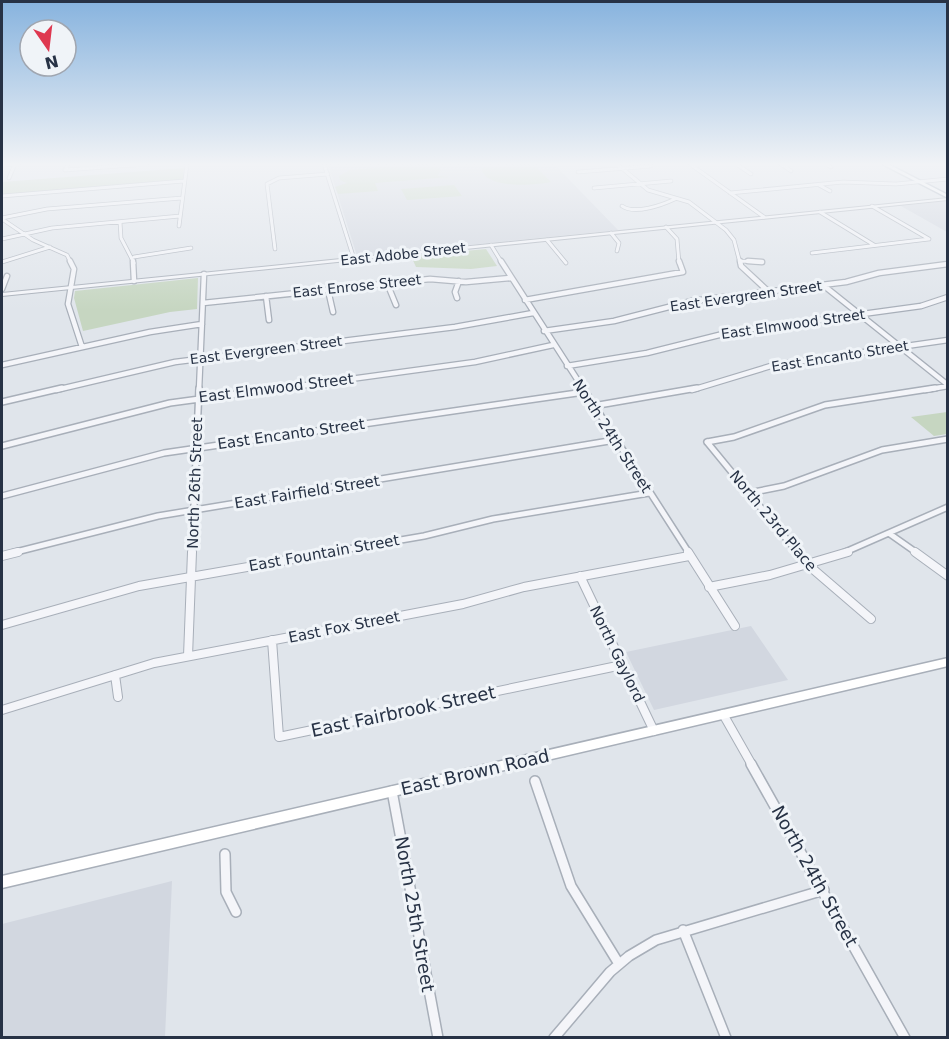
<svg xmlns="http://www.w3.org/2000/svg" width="949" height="1039" font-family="'DejaVu Sans',sans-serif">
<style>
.built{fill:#d2d7e0}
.green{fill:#c6d6c1}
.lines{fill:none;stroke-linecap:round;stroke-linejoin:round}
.minor-far4-casing{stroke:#a8afb9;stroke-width:4.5}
.minor-far3-casing{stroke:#a8afb9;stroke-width:7}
.minor-far2-casing{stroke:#a8afb9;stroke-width:8}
.minor-far1-casing{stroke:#a8afb9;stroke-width:10}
.minor-casing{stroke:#a8afb9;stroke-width:12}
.tertiary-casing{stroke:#a8afb9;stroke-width:2}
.secondary-casing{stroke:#a8afb9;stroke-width:3}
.primary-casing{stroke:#9ea9b8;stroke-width:3}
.minor-far4{stroke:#f4f5f9;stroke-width:3}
.minor-far3{stroke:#f4f5f9;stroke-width:4.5}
.minor-far2{stroke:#f4f5f9;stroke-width:5}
.minor-far1{stroke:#f4f5f9;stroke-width:8}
.minor{stroke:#f4f5f9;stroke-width:9}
.tertiary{fill:#f4f5f9;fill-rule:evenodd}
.secondary{fill:#fff;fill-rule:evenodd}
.primary{fill:#fff;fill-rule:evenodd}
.labels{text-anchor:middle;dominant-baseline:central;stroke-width:6;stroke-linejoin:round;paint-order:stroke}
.far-street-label{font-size:14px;fill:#273245;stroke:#f0f4f8}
.street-label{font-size:15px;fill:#273245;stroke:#f0f4f8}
.near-street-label{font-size:18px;fill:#273245;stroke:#f0f4f8}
</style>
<rect width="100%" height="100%" fill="#e0e5eb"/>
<!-- built -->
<path class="built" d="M328,164h226l64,66 -261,26z
M947,202v30l-46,-26 45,-5z
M751,626l37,54 -134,30 -28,-58z
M172,881l-7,156h-163v-113z"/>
<!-- green -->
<path class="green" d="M426,164l15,5 -3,7 11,1 -74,6 3,8 -40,3 -3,-7 12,-4 -7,-3 -1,-4 11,-6z
M529,164l6,2 16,16c-16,3 -65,8 -70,-14z
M184,168l-1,12 -181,15v-13z
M454,185l8,11 -55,4 -6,-11z
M486,249l11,17 -26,3 -55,-2 -5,-11z
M198,278l-1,31 -27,3 -87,19 -9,-33 1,-7z
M947,412v22l-13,2 -23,-19z"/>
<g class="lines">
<defs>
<path id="minor-far4" d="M68,164l-3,6 82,-6
M324,164l30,95
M617,164l31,26 41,12 37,28 8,10 6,23
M690,164l74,53
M736,164l15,10
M781,164l10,7
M826,164l5,3
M2,165l17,-1
M578,172l73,-6
M9,178l6,-14
M819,185l11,6
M594,188l77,-7
M730,193l113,-11 53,2 52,-5
M2,196l182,-15
M622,206c13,9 40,-1 53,-7
M872,206l57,33
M820,212l54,33
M2,218l45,-9 135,-11
M2,219l31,21 34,15 4,8
M120,222l1,16 13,25
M179,226l8,-62
M666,227l11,12 2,24
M611,233l8,10 -2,8
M2,239l50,-11 128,-12
M547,240l19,23
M491,245l11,18
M275,249l-8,-65 12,-6 49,-4
M812,253l117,-14
M134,257l57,-9
M740,261l22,1
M2,262l48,-15"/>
<path id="minor-far3" d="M70,261l4,8 -6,35 14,43
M133,261l1,20
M501,261l83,129
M740,261l1,5 28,26
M748,261l14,1
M387,283l9,22
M823,285l125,100
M2,289l5,-13
M328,290l5,22
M266,296l3,24
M457,298l-2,-6 4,-11
M525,300l158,-28 -4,-11
M203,303l227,-24 36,3 45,-4
M544,331l70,-10 78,-20 154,-19 33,-9 69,-9
M2,365l148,-33 52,-8
M567,366l80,-13 84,-21 190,-26 27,-9
M56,390l119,-28 280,-35 78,-14
M199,390l5,-116
M270,390l205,-28 78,-17
M692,390l82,-25 174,-25
M925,390l23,-4"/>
<path id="minor-far2" d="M583,388l106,165
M2,402l60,-14
M593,406l104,-18
M707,442l27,-5 91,-32 110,-17
M707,442l91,111
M2,446l168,-43 111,-15
M749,493l35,-7 98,-36 66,-11
M2,496l162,-43 420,-61
M890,534l27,19
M12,553l146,-37 457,-76
M192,553l7,-165
M325,553l99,-17 69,-17 156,-26
M843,553l105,-46"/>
<path id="minor-far1" d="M688,552l47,74
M797,552l10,12 64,55
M915,552l33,24
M2,556l16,-4
M580,576l74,155
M709,587l61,-12 78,-23
M2,625l137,-39 194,-34
M272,640l7,97 343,-72
M188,656l4,-104
M115,675l3,22
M2,710l152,-47 309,-59 61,-17 165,-31
M723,714l29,51"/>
<path id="minor" d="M751,764l154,274
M535,781l36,105 48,78
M392,791l46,247
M225,854l1,38 10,20
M683,930l43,108
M554,1038l56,-66 19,-16 27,-16 168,-50"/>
<path id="tertiary" d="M948,198v2l-946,96v-3z"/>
<path id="secondary" d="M948,658v8l-946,222v-12z"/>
<path id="primary" d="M882,164h6l60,31v3z"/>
</defs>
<!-- minor-far4 casing -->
<use href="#minor-far4" class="minor-far4-casing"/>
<!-- minor-far3 casing -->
<use href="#minor-far3" class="minor-far3-casing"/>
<!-- minor-far2 casing -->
<use href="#minor-far2" class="minor-far2-casing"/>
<!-- minor-far1 casing -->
<use href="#minor-far1" class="minor-far1-casing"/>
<!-- minor casing -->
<use href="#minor" class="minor-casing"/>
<!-- tertiary casing -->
<use href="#tertiary" class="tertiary-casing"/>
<!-- secondary casing -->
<use href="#secondary" class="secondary-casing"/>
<!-- primary casing -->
<use href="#primary" class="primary-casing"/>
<!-- minor-far4 -->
<use href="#minor-far4" class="minor-far4"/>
<!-- minor-far3 -->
<use href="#minor-far3" class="minor-far3"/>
<!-- minor-far2 -->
<use href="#minor-far2" class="minor-far2"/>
<!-- minor-far1 -->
<use href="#minor-far1" class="minor-far1"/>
<!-- minor -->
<use href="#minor" class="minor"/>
<!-- tertiary -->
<use href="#tertiary" class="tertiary"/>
<!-- secondary -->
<use href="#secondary" class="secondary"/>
<!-- primary -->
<use href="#primary" class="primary"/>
</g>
<!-- sky -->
<linearGradient id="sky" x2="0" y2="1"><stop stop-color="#87b3de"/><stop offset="0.53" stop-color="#f1f3f6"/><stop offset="1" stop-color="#f1f3f6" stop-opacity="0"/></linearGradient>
<rect width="949" height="310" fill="url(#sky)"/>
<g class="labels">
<!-- far-street labels -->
<g class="far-street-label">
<text transform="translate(403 254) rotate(-6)">East Adobe Street</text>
<text transform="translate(357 286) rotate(-6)">East Enrose Street</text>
<text transform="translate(746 296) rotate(-8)">East Evergreen Street</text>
<text transform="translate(793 324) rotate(-8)">East Elmwood Street</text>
<text transform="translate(266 350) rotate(-7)">East Evergreen Street</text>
<text transform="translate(840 356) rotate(-9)">East Encanto Street</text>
</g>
<!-- street labels -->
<g class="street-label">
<text transform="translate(276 388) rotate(-7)">East Elmwood Street</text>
<text transform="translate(291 434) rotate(-8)">East Encanto Street</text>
<text transform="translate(612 436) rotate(57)">North 24th Street</text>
<text transform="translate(195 483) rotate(-88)">North 26th Street</text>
<text transform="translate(307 492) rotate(-9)">East Fairfield Street</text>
<text transform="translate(773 521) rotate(50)">North 23rd Place</text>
<text transform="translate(324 553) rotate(-10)">East Fountain Street</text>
<text transform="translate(344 627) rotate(-11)">East Fox Street</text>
<text transform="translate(617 654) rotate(64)">North Gaylord</text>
</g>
<!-- near-street labels -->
<g class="near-street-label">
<text transform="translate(403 711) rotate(-12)">East Fairbrook Street</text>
<text transform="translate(475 772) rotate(-13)">East Brown Road</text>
<text transform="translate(815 876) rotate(61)">North 24th Street</text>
<text transform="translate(415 914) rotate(80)">North 25th Street</text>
</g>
</g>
<!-- border -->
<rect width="949" height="1039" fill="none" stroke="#273245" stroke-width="6"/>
<!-- north arrow -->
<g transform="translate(48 48) rotate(166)"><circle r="28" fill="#f0f4f8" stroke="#a0a6b0" stroke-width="1.5"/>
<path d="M0-4.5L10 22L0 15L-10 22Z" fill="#de3850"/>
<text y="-9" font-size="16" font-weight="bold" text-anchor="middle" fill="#273245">N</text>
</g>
</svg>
